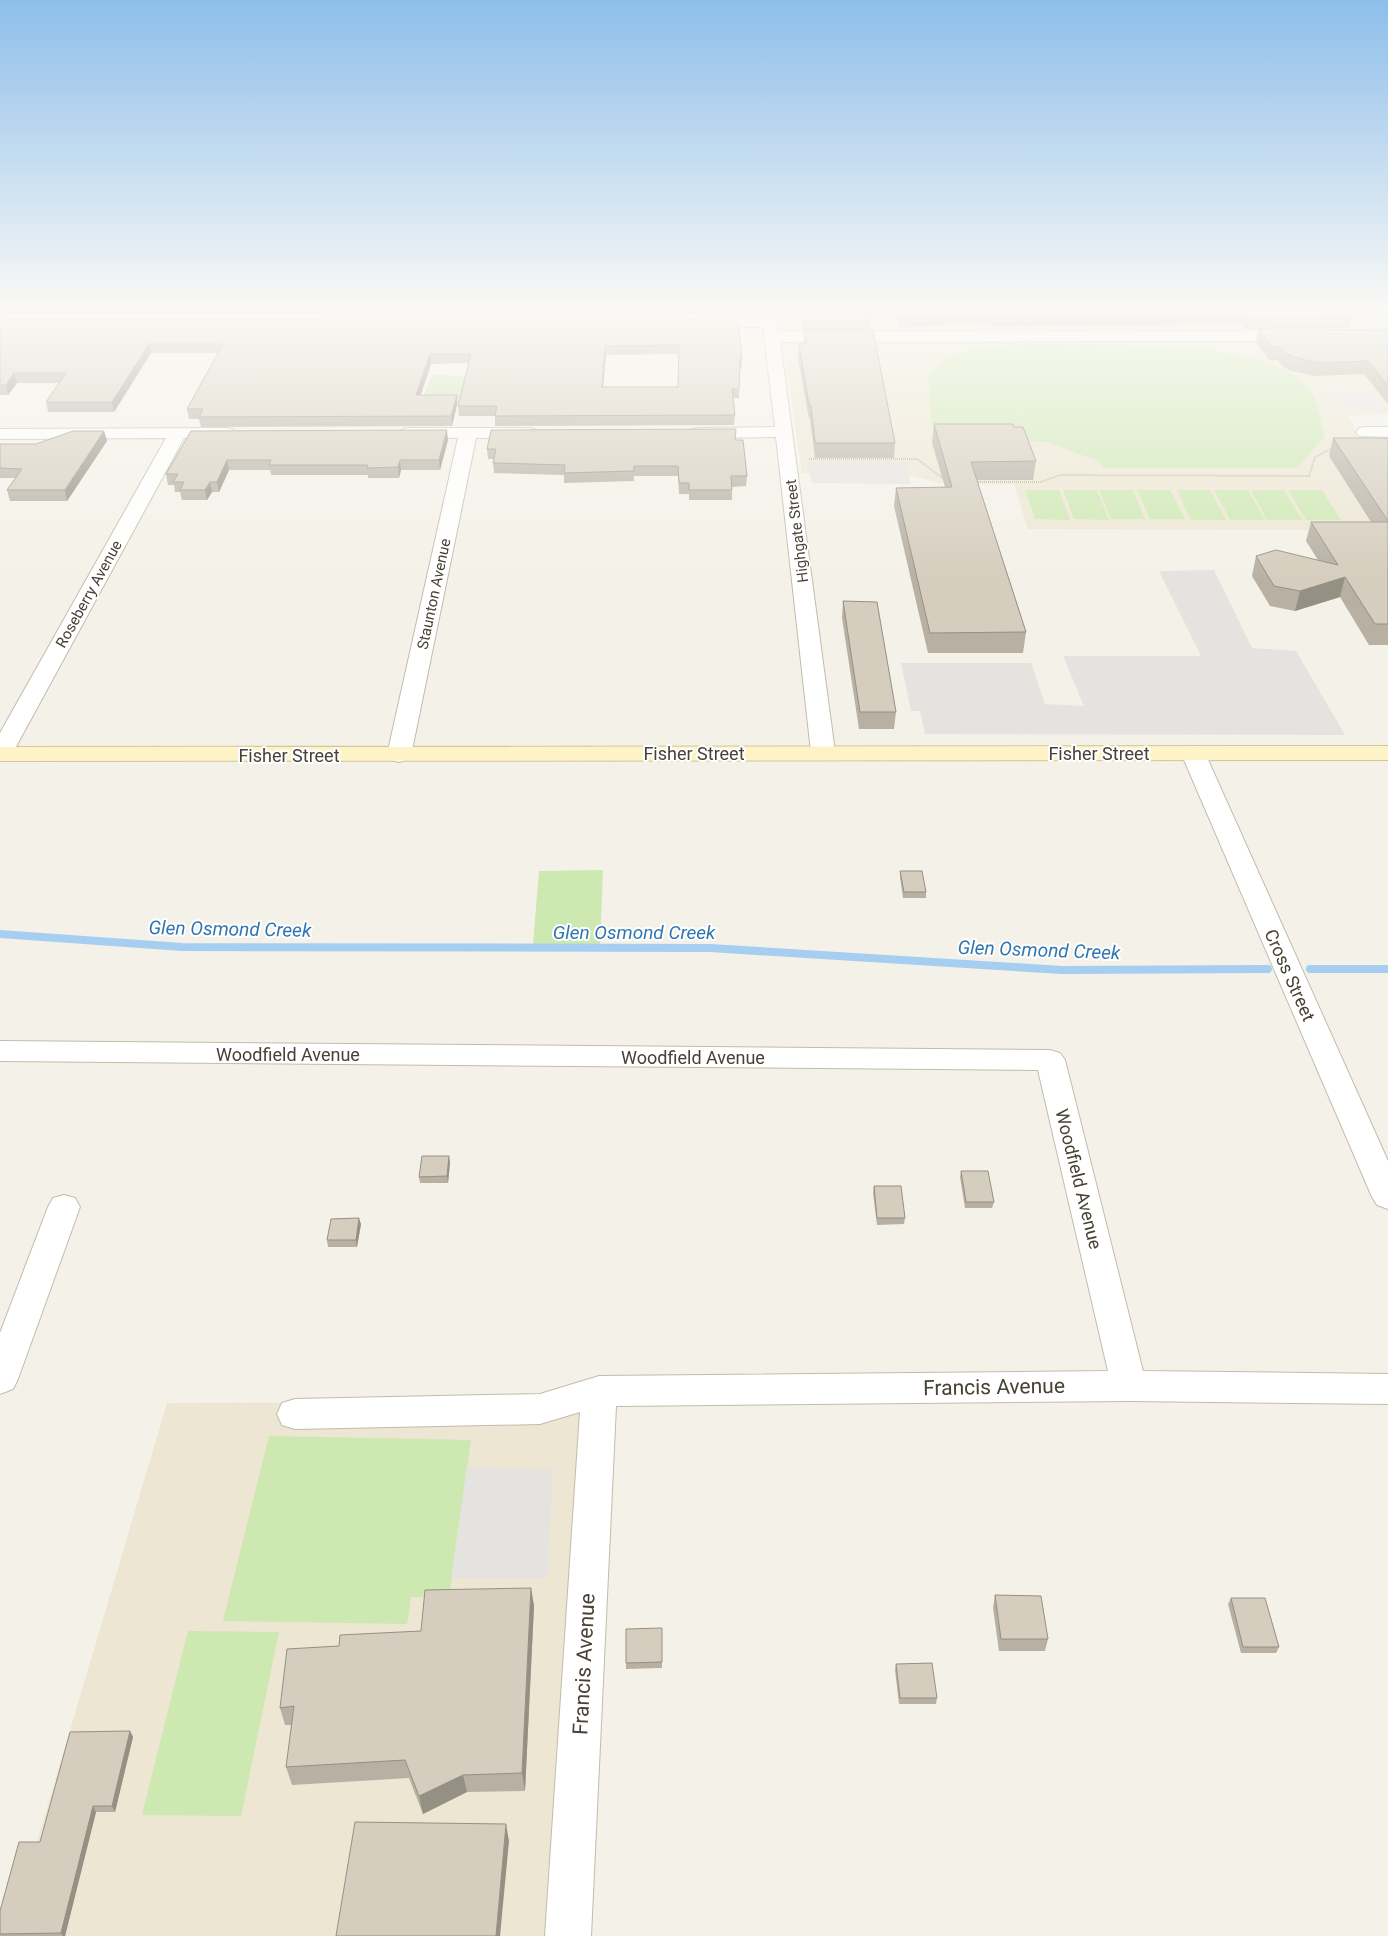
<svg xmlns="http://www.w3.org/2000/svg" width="1388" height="1936" font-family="Roboto,sans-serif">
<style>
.residential{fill:#e8e3d6}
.education{fill:#ede6d2}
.green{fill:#cde8b1}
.parking{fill:#e5e3e0}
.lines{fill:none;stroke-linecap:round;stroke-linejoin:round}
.stream{stroke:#a5cef0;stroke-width:8}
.street-casing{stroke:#c2bcad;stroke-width:2}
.secondary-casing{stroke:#d3c698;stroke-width:2}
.path{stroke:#c1b59c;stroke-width:2;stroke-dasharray:1 1;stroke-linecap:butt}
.street{fill:#fff;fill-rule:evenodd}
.secondary{fill:#fef3c7;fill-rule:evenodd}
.wall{fill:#b7b0a3;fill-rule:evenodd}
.shaded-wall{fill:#959084}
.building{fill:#d5cdbd;stroke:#959084;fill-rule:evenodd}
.labels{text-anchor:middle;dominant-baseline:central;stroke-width:4;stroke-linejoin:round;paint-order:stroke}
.far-street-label{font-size:15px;fill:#474136;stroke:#fff}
.street-label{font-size:18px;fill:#474136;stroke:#fff}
.water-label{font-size:19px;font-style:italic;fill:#3076b3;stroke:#fff}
.near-street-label{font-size:21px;fill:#474136;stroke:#fff}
</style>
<rect width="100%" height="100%" fill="#f4f1e8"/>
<!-- residential -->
<path class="residential" d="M778,310h610v18l-606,3z"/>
<!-- education -->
<path class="education" d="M1388,338v76l-39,2 12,27 27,87 -360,-1 -14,-45 -76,-1 -36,-10h-100l-19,-131 9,-2z
M592,1402l-38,534h-545l158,-533z"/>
<!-- green -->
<path class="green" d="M1084,344c55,1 191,-2 226,46 8,10 11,33 15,46l-28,32h-193l-6,-7 -51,-19 -100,-3 -15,-15 -4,-45c4,-5 9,-13 15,-18 24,-22 107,-16 141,-17z
M432,375l36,1 -9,28h-38z
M1025,490h34l11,30 -35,-1z
M1063,490h34l12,30 -35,-1z
M1099,490h34l12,29h-34z
M1137,490h33l15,29h-35z
M1177,490h33l16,30h-35z
M1214,490h34l17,30h-35z
M1251,490h33l18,30h-35z
M1288,490h34l19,30h-35z
M603,870l-3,74h-67l6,-73z
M269,1436l202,4 -22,158 -38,-1 -4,27 -184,-3z
M188,1631l91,1 -38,184 -99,-1z"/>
<!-- parking -->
<path class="parking" d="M1337,310h51v20h-34z
M1331,390l42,1 15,20h-43z
M808,462h97l6,22 -99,-1z
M1214,570l38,78 44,3 49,84 -420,-1 -5,-23h-9l-10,-48h130l14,41 39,2 -21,-50h138l-42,-85z
M467,1468l86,1 -6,109h-96z"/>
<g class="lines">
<!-- stream -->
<path class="stream" d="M0,934l182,13 528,1 352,22 206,-1
M1310,969h78"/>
<defs>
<path id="street" d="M770,315l5,2 4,15 516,-1 5,2 3,3 -3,3 -5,2 -515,1 55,410 -4,5 -8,2 -8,-2 -4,-5 -35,-315 -77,1 -6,-1 -3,-4 3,-4 6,-1 76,-1 -12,-100h-62l-5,-2 -3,-3 3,-3 5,-2h63z
M1365,427h23v10l-29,-1 -3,-4 3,-4z
M226,428l6,1 3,4 -3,4 -48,1 -172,316 -4,5 -8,2v-28l166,-295 -166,1v-10z
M409,428h119l6,1 3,4 -3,4 -6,1h-52l-65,317 -4,5 -8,2 -8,-2 -4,-5 71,-317 -55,-1 -3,-4 3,-4z
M1193,746l8,2 4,5 183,408v48l-11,-4 -5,-8 -191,-444 4,-5z
M0,1041l1050,9 10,3 5,7 78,311 245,3v30l-259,-3 -513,5 -25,530h-46l35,-524 -40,12 -245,5 -13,-4 -5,-11 5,-11 13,-4 245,-5 59,-18 509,-5 -70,-301 -1038,-9z
M64,1195l11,3 5,9 -62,172 -5,10 -13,5v-61l48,-126 5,-9z"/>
<path id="secondary" d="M1388,746v14l-1388,1v-14z"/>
</defs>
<!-- street casing -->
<use href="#street" class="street-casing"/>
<!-- secondary casing -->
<use href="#secondary" class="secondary-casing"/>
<!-- path -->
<path class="path" d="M809,459h108l27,20
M974,482h67l19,-7 249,1 6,-19 18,-9"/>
<!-- street -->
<use href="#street" class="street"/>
<!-- secondary -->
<use href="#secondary" class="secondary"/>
</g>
<!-- wall -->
<path class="wall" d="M0,310h746v2h-10v3l-736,-1z
M799,310h545l8,9 -3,9 -103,1 -3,-4 -249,1 -10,-2 -85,3 -4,-17 -26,7 1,4 -1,9h-67z
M738,320l4,39v10h-2l-1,29h-6l2,17 -1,10 -239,1v-10h-36l-1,-10 11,-43 -38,1 -10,31 36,10 -5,21 -251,1 -2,-8h-10l-2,-10 31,-56h-67l-37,59h-66l-2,-10 13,-19h-42l-9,12h-8v-74zM678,354v33h-75l3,-32z
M1258,329l130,1v74l-24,-30 -49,2 -24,-5 -8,-4 -5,-7h-9l-13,-18z
M804,330l91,113 -1,15h-79l-5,-39h-1l-11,-61 1,-14h5z
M934,424l80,3 22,34 -3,19h-56l49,152 -3,21h-95l-34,-147 2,-18 49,-1 -13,-44z
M104,431l3,10 -40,60h-57l-3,-11 8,-12h-15v-34h36z
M191,431l257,9 -8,30h-39l-2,8h-31v-3h-97l-1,-5h-41l-10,22h-7l-5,8h-25l-2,-8h-5l-1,-7h-6l-2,-11z
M1333,438h55v207h-19l-29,-48 -45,14 -25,-5 -18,-30 4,-20 62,4 -12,-19 5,-19h60l-42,-66z
M736,440l11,36 -1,10 -14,1v13h-43v-6h-10l-1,-18h-44v5l-70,2v-8l-70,-2 -1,-10 1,-4h-6l-1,-10z
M843,601l53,111 -2,17h-35l-17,-111z
M900,871l26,21v6h-23l-3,-21z
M450,1162l-2,21h-28l-1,-6z
M961,1171l33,31 -2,6h-27l-5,-31z
M874,1186l31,32 -1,6 -27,1 -4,-32z
M361,1224l-4,23h-29l-1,-7z
M531,1588l3,18 -9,185 -58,1 -44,22 -14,-36 -117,7 -6,-18 6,-42h-7l-5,-17 59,-62 82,-15z
M995,1595l53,44 -3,12h-46l-6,-43z
M1231,1598l48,49 -3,6h-35l-13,-49z
M662,1628v40l-36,1v-6z
M896,1664l41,34 -1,6h-37l-4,-34z
M130,1731l3,6 -18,75h-19l-31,124h-65v-25l40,-69z"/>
<!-- shaded-wall -->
<path class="shaded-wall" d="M867,310h28l-29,7z
M149,344l2,9 -37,59 -2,-10z
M605,346l1,9 -4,42v-10z
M430,354l1,10 -14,41 -1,-10z
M14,373l3,10 -9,12 -2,-10z
M457,395v10l-5,21 -1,-10z
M447,430l1,10 -8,30 -1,-10z
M104,431l3,10 -40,60 -2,-11z
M227,460l2,10 -10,22 -2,-10z
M400,460l1,10 -2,8 -1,-11z
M210,482l2,10 -5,8 -2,-10z
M1345,577l-5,20 -45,14 5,-20z
M449,1156l1,6 -2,21 -1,-7z
M359,1218l2,6 -4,23 -1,-7z
M531,1588l3,18 -9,185 -3,-18z
M130,1731l3,6 -18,75 -3,-6z
M463,1775l4,17 -44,22 -4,-18z
M93,1806l3,6 -31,124h-2l-2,-3z
M506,1824l3,17 -9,95h-4z"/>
<!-- building -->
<path class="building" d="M801,310h66l3,11h-68z
M898,310h446l8,9 -104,1 -3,-4 -250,1 -10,-2 -85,3z
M1,320h737l4,39h-2l-1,30h-7l3,26 -240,1 2,-10h-39l13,-52h-41l-14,41h41l-6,21 -252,1 4,-8h-16l36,-65h-74l-37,58h-66l20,-29h-52l-8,12h-6v-64zM679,345l-1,42h-76l3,-41z
M1258,329l130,1v56l-20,-25 -50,2 -24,-6 -8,-3 -5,-7h-9z
M804,330h69l22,113h-80l-4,-38h-2l-10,-61h7z
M934,424h79l1,3h9l13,34 -65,1 55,170 -96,1 -34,-145 56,-1z
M736,429l-1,11h8l4,36h-16l1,14h-43v-7h-10l-1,-17h-44v5l-70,2 1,-8 -72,-2 3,-14h-9l4,-19z
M447,430l-8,30h-39l-2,7 -31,1 1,-3h-99l2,-5h-44l-10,22h-7l-5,8h-25l4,-8h-11l5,-8h-12l25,-43z
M73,431h31l-39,59h-58l15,-21 -22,-1v-24h36z
M1333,438h55v83z
M1311,522h77v102h-13l-30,-47 -45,14 -26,-5 -18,-30 20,-6 62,15z
M843,601l34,1 19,110h-36z
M900,871h22l4,21h-22z
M422,1156h27l-2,20 -28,1z
M961,1171h27l6,31h-28z
M874,1186h27l4,32h-28z
M359,1218l-3,22h-29l4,-21z
M531,1588l-9,185 -59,2 -44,21 -14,-36 -119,7 8,-61 -14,2 7,-59 52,-3 1,-11 81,-4 4,-41z
M995,1595l46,1 7,43h-47z
M1231,1598h34l14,49h-36z
M662,1628v34l-36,1v-34z
M932,1663l5,35h-37l-4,-34z
M130,1731l-18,75h-19l-32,127 -61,1v-23l19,-69h21l30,-110z
M355,1822l151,2 -10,112h-160z"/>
<!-- sky -->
<linearGradient id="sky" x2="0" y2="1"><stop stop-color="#8dbeeb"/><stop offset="0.53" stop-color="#faf9f5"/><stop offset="1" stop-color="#faf9f5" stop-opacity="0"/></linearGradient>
<rect width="1388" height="581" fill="url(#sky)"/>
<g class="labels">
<!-- far-street labels -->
<g class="far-street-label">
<text transform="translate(797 531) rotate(-97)">Highgate Street</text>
<text transform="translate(89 594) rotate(-61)">Roseberry Avenue</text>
<text transform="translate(434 594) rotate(-78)">Staunton Avenue</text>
</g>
<!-- street labels -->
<g class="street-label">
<text x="694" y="753">Fisher Street</text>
<text x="1099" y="753">Fisher Street</text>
<text x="289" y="755">Fisher Street</text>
<text transform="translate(1290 975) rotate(66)">Cross Street</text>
<text x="288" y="1054">Woodfield Avenue</text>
<text x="693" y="1057">Woodfield Avenue</text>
<text transform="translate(1079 1179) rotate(76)">Woodfield Avenue</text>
</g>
<!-- water labels -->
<g class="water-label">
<text transform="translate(230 929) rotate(1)">Glen Osmond Creek</text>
<text x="634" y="932">Glen Osmond Creek</text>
<text transform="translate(1039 950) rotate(2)">Glen Osmond Creek</text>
</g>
<!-- near-street labels -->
<g class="near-street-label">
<text transform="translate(994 1387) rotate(-1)">Francis Avenue</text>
<text transform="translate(584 1664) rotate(-87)">Francis Avenue</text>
</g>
</g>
</svg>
